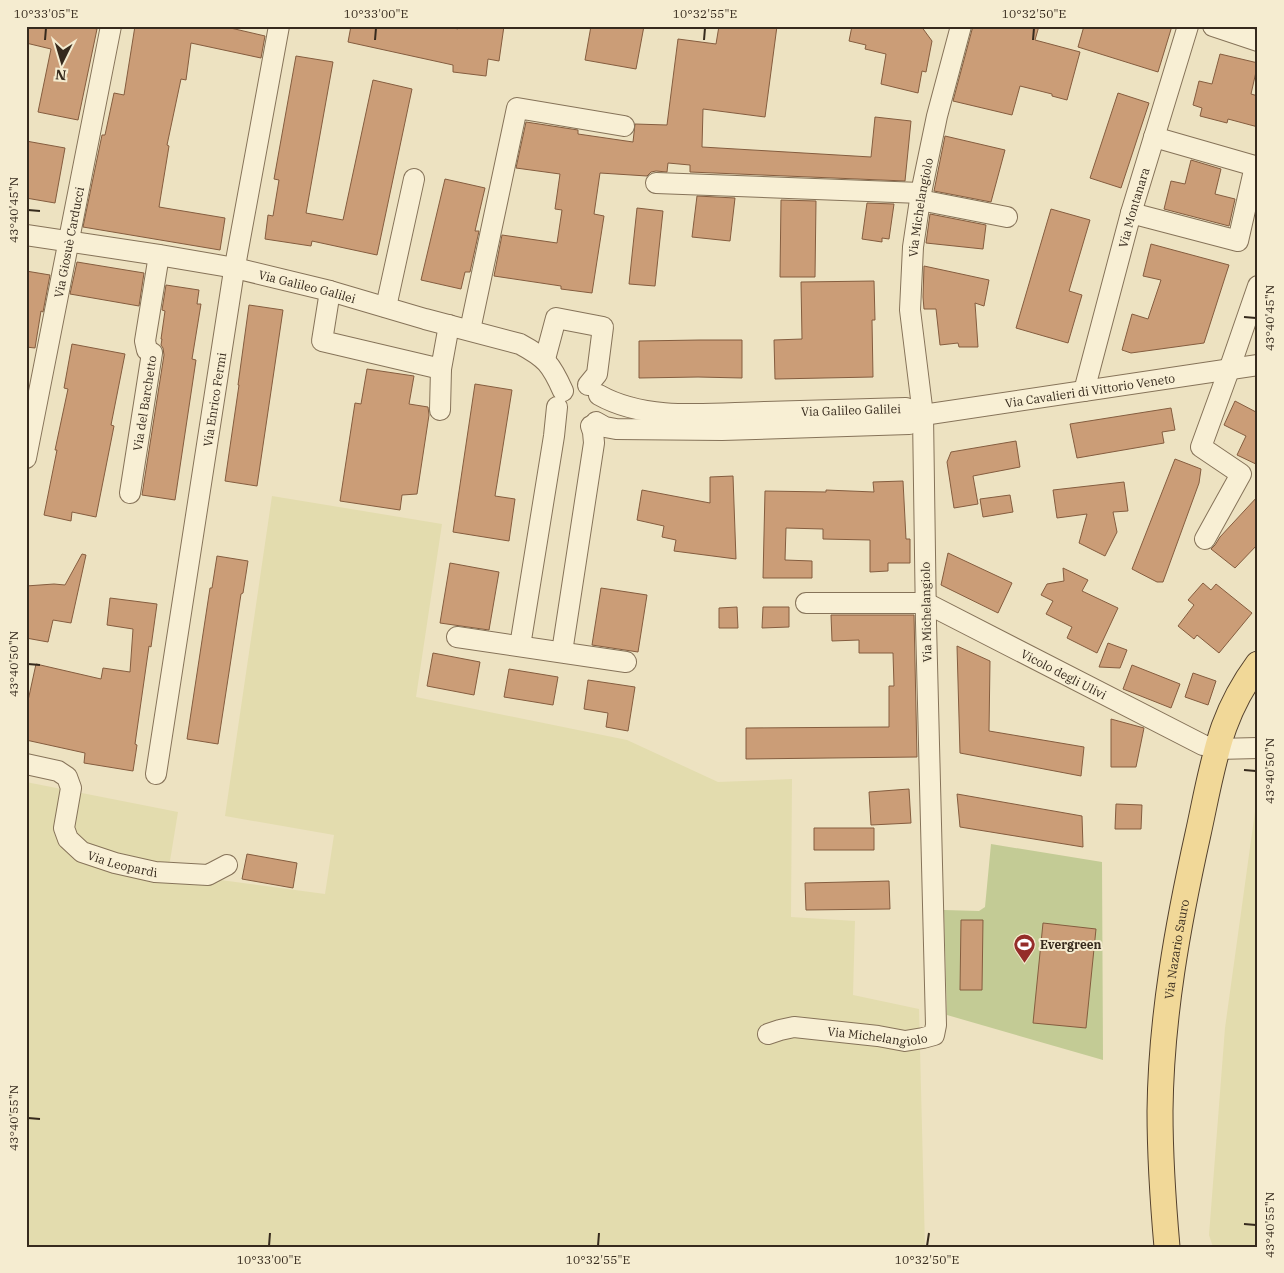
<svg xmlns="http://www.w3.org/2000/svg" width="1284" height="1273" font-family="'IBM Plex Serif',serif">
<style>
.farmland{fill:#e3dcae}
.green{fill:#c3cb95}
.building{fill:#cb9d77;stroke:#855d3f}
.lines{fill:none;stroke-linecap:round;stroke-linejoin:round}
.minor-casing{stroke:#867359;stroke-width:22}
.major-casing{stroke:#54412d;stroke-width:27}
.minor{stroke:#f8efd4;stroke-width:20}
.major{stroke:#f1d898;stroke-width:25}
.ticks{fill:none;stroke:#362a1d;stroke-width:2}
.labels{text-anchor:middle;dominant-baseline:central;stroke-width:4;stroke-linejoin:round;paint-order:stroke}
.street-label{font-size:12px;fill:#362a1d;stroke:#f5ecd0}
.poi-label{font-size:12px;font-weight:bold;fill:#362a1d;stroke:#f5ecd0;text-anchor:start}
.neatline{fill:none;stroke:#362a1d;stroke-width:2}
.ticks-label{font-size:12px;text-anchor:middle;fill:#362a1d}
</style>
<rect width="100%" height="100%" fill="#ede2c1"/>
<!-- farmland -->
<path class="farmland" d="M272,496l170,28 -26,173 211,43 91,42 74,-3 -1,138 64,4 -2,74 66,14 6,238h-899v-465l152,30 -10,61 157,21 9,-59 -109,-19z
M1258,790v457h-45l-4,-12 16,-207z"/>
<!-- green -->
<path class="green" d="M991,844l111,18 1,198 -156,-45 -3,-105 35,1 6,-4z"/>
<!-- building -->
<path class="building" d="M26,26h57l14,3 -19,91 -40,-8 13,-63 -25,-6z
M135,26h87l43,10 -4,22 -70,-15 -5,37 -5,-1 -14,66 2,1 -10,61 66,11 -5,32 -137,-23 19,-92h3l9,-42 10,2z
M351,26h93l14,3 1,-3h45l-5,35 -11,-2 -2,17 -33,-4v-7l-105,-23z
M591,26h53l-8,43 -51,-9z
M719,26h58l-12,91 -62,-8 -1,38 169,10 4,-40 36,4 -6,60 -215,-9v-7l-22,-2 -1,9 -11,-1 -5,1 -4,4 -47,-3 -6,41 10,2 -12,77 -31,-4v-3l-67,-10 8,-41 55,8 5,-33 -7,-1 5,-35 -44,-6 10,-46 52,8v4l55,8 2,-18 32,1 11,-86 38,5z
M852,26h69l11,15 -6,31 -4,-1 -4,22 -37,-9 5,-30 -21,-5 1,-4 -17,-4z
M973,26h66l-4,14 45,12 -13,48 -15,-4v-2l-32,-8 -8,29 -59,-14z
M1084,26h88l-14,46 -80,-25z
M1220,54l38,9 -7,31 7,2v31l-30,-8 -1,4 -27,-7 2,-8 -9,-3 6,-24 13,3z
M296,56l37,6 -27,151 37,7 30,-140 39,9 -35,166 -65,-14 -1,5 -46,-7 3,-24 5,1 6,-36 -5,-1z
M1118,93l31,10 -28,85 -31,-10z
M945,136l60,14 -14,52 -57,-11z
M26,141l39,7 -10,55 -29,-5z
M1191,160l30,9 -6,25 20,5 -6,27 -65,-17 7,-28 14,3z
M445,179l40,9 -10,43h4l-9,41h-5l-4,17 -40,-9z
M697,196l38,2 -5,43 -38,-4z
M781,200l35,1 -1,76h-35z
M867,203l27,1 -5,35 -7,-1v4l-20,-3z
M637,208l26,3 -8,75 -26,-2z
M1051,209l39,11 -21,71 13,4 -14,48 -52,-15z
M930,214l56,11 -3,24 -57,-6z
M1151,244l78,21 -25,78 -73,10 -9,-3 10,-36 16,5 13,-39 -18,-4z
M77,262l67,11 -5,33 -69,-12z
M924,266l65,14 -5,26 -9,-3 3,44h-19l-1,-4 -18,2 -4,-36h-12l-1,-12z
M26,271l24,4 -7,37 -2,-1 -6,37 -9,-1z
M874,281l1,39h-3l1,57 -98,2 -1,-39 28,-1 -1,-57z
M166,285l33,5 -2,14h4l-9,55 4,1 -21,140 -33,-5 22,-140 -1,-7 -2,-3 1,-6h-1l4,-28 -3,-1z
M249,305l34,5 -26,176 -32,-5 14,-96h-1z
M699,340h43v38l-44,-1 -59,1v-37z
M72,344l53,10 -14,71 3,1 -18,91 -24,-5 -1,9 -27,-6 13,-65h-2l13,-61 -4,-1z
M367,369l47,7 -5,28 19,3 1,8 -12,79 -15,1 -2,15 -60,-9 15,-98 6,1z
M475,384l37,6 -17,106 20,3 -6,42 -56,-9z
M1235,401l21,11 2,-3v56l-21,-10 9,-19 -22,-11z
M1171,408l4,22 -13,2 2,11 -87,15 -7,-34z
M1016,441l4,26 -47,9 5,28 -24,4 -7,-46 4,-10z
M1175,459l26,10 -2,14 -36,99h-6l-25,-13z
M733,476l3,83 -62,-8 2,-11 -14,-3 2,-11 -27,-6 5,-30 68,13v-26z
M903,481l3,58h4v24h-22v8l-18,1v-32l-47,-1v-10l-37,-1 -1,32 27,1v17h-49l2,-87 61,1v-2l48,2 -1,-10z
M1124,482l4,29 -15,1 4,20 -12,24 -26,-13 8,-29 -30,4 -4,-28z
M1010,495l3,17 -30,5 -3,-18z
M1258,496v48l-23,24 -24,-19 4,-4 5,-8z
M948,553l64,30 -14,30 -57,-28z
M82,554l4,1 -15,68 -18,-3 -5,22 -22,-4v-52l28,-2 11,1z
M217,556l31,5 -5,32 -2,1 -23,150 -31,-5 23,-151h2z
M450,563l49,9 -10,58 -49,-7z
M1063,568l25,12 -6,11 36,17 -21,45 -30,-15 5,-11 -26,-13 7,-13 -12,-6 6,-11 17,-3z
M1203,583l8,7 5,-6 36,29 -33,40 -22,-18 -3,4 -16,-13 16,-21 -6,-5z
M601,588l46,7 -9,57 -46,-7z
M110,598l47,6 -6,43 -2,-1 -14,98 2,1 -4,26 -49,-8 1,-10 -59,-13v-30l10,-46 65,15 2,-11 27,4 3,-43 -26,-4z
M737,607l1,21h-19v-20z
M763,607h26v20l-27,1z
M831,615h83l3,142 -171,2v-31l143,-1v-41h5l-1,-33h-34v-13l-27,1z
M1108,643l19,7 -7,18 -21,-1z
M957,646l33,15 -1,70 95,16 -3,29 -121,-23z
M433,653l47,9 -6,33 -47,-9z
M1132,665l48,19 -9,24 -48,-19z
M509,669l49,8 -5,28 -49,-8z
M1193,673l23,8 -8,24 -23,-8z
M588,680l47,7 -7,44 -22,-4 2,-14 -24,-4z
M1111,719l33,9 -8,39h-25z
M909,789l2,34 -40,2 -2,-33z
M957,794l125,22 1,31 -123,-20z
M1116,804l26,1 -1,24h-26z
M814,828h60v22h-60z
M247,854l50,9 -4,25 -51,-9z
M889,881l1,28 -84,1 -1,-27z
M961,920h22l-1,70h-22z
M1043,923l53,6 -10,99 -53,-5z"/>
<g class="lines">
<defs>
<g id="minor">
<path d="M1213,26l45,15"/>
<path d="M656,183l265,10"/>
<path d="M920,200l87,17"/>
<path d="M1131,213l107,28 17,-75 -101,-29"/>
<path id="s1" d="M26,235l133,20 76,13 95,23 95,28 95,25c26,14 31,20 43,47"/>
<path d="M330,291l-8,50 119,28 8,-44"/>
<path d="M386,307l28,-128"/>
<path d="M470,330l47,-222 107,18"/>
<path d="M545,359l11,-41 47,9 -6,47 -9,11"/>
<path id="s2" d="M1084,391l47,-178 57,-187"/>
<path id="s3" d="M599,395c48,27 112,18 166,17 47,-1 94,-3 141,-4l17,7"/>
<path d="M440,410l1,-41"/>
<path id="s4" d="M596,422l9,5 11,2 106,1 187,-6 14,-9 335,-50"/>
<path id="s5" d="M26,458l85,-432"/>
<path id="s6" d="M130,493l22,-140 -5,-3 -2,-9 14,-86"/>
<path d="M1205,539l36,-65 -40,-27 28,-77 29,-84"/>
<path id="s7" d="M806,603h120l277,142"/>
<path d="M457,637l169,25"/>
<path d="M520,646l34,-210 3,-29"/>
<path d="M562,652l32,-209 -1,-11 -2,-6"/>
<path d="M1217,749l41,-1"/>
<path id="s8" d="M26,764l32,7 9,6 4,11 -7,40 4,11 14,13 33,11 40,9 53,3 19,-10"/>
<path id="s9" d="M156,774l77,-497 46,-251"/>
<path id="s10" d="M768,1034l12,-4 14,-3 84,9 27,5 18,-3 11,-3 2,-10 -10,-402 -3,-208 -13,-105 3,-63 8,-54 16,-77 24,-90"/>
</g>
<g id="major">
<path id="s11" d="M1167,1247c-4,-45 -7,-91 -7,-136 1,-94 18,-187 38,-277 8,-36 14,-73 26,-107 8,-22 20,-44 34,-63"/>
</g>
</defs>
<!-- minor casing -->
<use href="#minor" class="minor-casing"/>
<!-- major casing -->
<use href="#major" class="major-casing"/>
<!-- minor -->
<use href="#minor" class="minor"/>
<!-- major -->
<use href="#major" class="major"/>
</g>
<!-- ticks -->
<path class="ticks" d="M45,40l1,-12M375,40l1,-12M704,40l1,-12M1033,40l1,-12M28,210l12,1M1244,317l12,1M28,664l12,1M1244,770l12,1M28,1118l12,1M1244,1224l12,1M269,1246l1,-13M598,1246l1,-13M927,1246l2,-13"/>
<!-- icons -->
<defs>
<symbol id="stadium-pin" viewBox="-11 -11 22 30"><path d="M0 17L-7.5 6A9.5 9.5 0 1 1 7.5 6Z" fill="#952d29" stroke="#f5ecd0"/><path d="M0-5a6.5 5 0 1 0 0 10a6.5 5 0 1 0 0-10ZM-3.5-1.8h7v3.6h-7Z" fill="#fff"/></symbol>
</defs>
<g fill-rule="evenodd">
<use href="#stadium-pin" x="1012" y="932" width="25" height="34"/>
</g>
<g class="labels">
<!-- street labels -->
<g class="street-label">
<text stroke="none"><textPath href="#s10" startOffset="998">Via Michelangiolo</textPath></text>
<text stroke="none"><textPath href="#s2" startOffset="190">Via Montanara</textPath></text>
<text stroke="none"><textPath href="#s5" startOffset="220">Via Giosuè Carducci</textPath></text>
<text stroke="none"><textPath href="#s1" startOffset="286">Via Galileo Galilei</textPath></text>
<text stroke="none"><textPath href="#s4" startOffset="500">Via Cavalieri di Vittorio Veneto</textPath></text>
<text stroke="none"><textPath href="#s9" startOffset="379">Via Enrico Fermi</textPath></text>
<text stroke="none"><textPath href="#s6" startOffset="91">Via del Barchetto</textPath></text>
<text stroke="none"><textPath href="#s3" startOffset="255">Via Galileo Galilei</textPath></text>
<text transform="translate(926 612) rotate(-91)">Via Michelangiolo</text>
<text stroke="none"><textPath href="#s7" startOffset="275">Vicolo degli Ulivi</textPath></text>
<text stroke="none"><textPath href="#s8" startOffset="169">Via Leopardi</textPath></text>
<text stroke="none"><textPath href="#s11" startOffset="299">Via Nazario Sauro</textPath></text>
<text stroke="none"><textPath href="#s10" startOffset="111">Via Michelangiolo</textPath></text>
</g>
<!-- poi labels -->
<g class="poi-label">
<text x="1040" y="944">Evergreen</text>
</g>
</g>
<!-- border -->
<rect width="1284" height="1273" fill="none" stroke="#f5ecd0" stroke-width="55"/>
<!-- north arrow -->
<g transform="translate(62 62) rotate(185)" stroke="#f5ecd0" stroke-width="4" paint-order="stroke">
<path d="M0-4L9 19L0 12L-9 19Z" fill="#362a1d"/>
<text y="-8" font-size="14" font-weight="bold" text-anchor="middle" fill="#362a1d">N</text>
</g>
<rect x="28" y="28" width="1228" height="1218" class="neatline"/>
<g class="ticks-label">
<text x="46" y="18">10°33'05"E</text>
<text x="376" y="18">10°33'00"E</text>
<text x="705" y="18">10°32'55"E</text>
<text x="1034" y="18">10°32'50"E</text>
<text transform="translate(14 210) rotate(-90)" y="4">43°40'45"N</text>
<text transform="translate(1270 318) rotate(-90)" y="4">43°40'45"N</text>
<text transform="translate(14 664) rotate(-90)" y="4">43°40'50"N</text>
<text transform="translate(1270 771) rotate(-90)" y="4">43°40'50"N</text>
<text transform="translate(14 1118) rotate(-90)" y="4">43°40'55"N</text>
<text transform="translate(1270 1225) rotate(-90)" y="4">43°40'55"N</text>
<text x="269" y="1264">10°33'00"E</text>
<text x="598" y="1264">10°32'55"E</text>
<text x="927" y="1264">10°32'50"E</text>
</g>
</svg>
